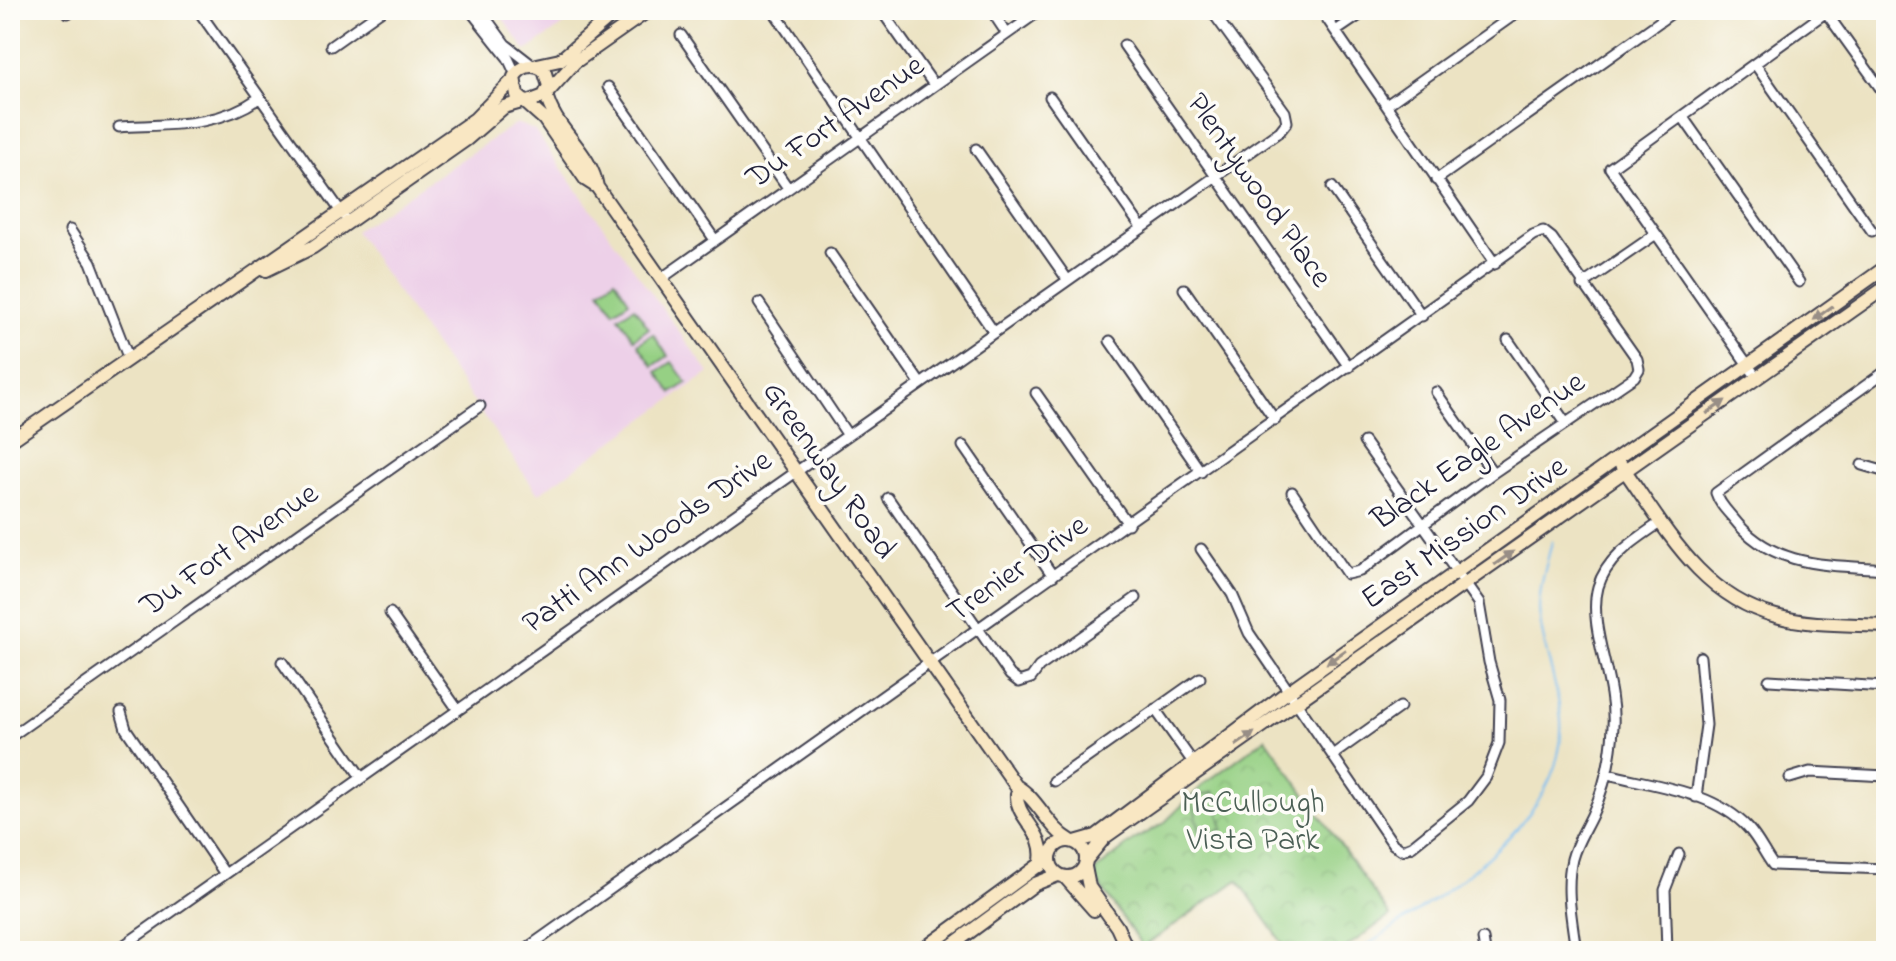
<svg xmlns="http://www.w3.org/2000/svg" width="1896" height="961" font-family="'Indie Flower',sans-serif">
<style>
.built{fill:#edd0e8}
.park{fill:url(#park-crowns);stroke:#5c7960;stroke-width:2}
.pitch{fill:#96d084;stroke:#5c7960;stroke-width:2}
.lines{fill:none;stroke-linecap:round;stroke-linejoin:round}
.stream{stroke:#7bbef1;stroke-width:2}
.street-casing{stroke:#403f4f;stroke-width:13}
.secondary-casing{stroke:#403f4f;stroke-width:16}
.street{stroke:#fff;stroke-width:9}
.secondary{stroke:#f9e7c3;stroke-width:12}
.oneway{fill:#988e86}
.labels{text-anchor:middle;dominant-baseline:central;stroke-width:7;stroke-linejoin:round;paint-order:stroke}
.street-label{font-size:32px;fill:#22223b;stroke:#fdfcf7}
.park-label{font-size:32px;fill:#4b5f55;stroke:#fdfcf7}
</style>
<defs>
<pattern id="park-crowns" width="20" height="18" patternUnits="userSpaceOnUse" patternTransform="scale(2)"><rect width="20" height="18" fill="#96d084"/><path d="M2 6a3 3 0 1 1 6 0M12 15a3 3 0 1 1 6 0" fill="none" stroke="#81b273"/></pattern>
</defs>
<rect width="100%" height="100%" fill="#fdfcf7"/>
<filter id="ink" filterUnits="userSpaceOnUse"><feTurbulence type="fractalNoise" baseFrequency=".0125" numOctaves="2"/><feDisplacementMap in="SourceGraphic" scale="16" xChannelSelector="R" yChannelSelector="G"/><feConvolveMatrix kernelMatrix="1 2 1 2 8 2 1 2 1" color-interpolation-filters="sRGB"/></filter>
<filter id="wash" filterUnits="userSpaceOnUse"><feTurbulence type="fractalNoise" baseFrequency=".006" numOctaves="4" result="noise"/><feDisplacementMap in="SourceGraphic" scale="32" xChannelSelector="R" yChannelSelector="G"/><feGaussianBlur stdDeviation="1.8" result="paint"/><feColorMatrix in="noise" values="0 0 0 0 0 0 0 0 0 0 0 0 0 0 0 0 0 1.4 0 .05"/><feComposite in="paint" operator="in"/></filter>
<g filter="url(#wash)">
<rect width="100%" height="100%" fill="#ece3c3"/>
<!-- built -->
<path class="built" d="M497,10h88l-59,41z
M516,123l18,7 175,243 -171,121 -183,-263z"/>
<!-- park -->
<path class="park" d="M1266,738l124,178 -49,35h-53l-50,-71 -95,67 -47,-67 -1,-9 39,-31 29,-16 41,-40z"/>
<!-- pitch -->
<path class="pitch" d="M615,279l14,22 -15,10 -14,-21z
M634,307l15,21 -15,11 -15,-22z
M653,334l15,22 -15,10 -15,-22z
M672,362l15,21 -15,10 -15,-21z
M1214,792l9,37 -22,6 -9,-37z"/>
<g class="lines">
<!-- stream -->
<path class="stream" d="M1359,951c72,-51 209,-126 202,-230 -2,-34 -17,-68 -21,-102 -4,-25 7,-54 12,-78"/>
</g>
</g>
<g filter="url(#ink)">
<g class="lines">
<defs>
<path id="street" d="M198,10l146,206
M470,10l38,48 8,17
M480,10l25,34 27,21
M773,10l220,321
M881,10l53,75
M991,10l16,24
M1321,10l174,254
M1825,11l61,85
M68,13l5,-3
M1336,31l31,-21
M681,35l107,153
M1124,45l225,322
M331,46l51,-36
M1755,64l117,167
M608,87l107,153
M1050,97l91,130
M1388,104l133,-94
M1682,116l117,166
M119,127c49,-3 98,1 140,-29
M976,149l91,130
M1436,180l240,-170
M1332,187l90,129
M70,230l21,32 37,95
M830,253l90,130
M662,278l379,-268
M1582,285l74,-51
M1184,289l91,131
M759,303l88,131
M1508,340l57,82
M1110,341l91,131
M1886,371l-170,122c3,10 10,17 17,25 39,50 95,47 153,51
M1757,378l-147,-210 219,-158
M1436,392l57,81
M1036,393l92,131
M963,446l90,130
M1862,465l24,7
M888,498l122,177 9,7 12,-4 8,-11 97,-69
M1201,549l31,45 17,39 144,211 9,6 10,-4 56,-45 18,-24 13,-34 1,-43 -11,-38 -10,-59 -115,-161
M390,613l68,97
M282,662l79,115
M1769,680l117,7
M1155,709l42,59
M121,712l5,17 99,145
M10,737l470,-331
M1334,754l66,-47
M1608,774c46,12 106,17 140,54 11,12 16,25 25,37l113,4
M1790,778l20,-6 76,4
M1054,781l146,-103
M1696,797l10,-72 -6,-68
M1483,939l2,12
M116,951l1164,-820 7,-9 -2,-10 -74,-102
M523,951l1010,-716 10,-4 9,7 85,121 2,10 -5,8 -141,96 -133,98 -13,3 -55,-82
M1045,951l1,-1
M1576,951c-4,-30 -11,-62 -4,-92 4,-16 13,-29 20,-44 13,-29 20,-58 21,-89 3,-46 -26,-99 -15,-139 9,-31 39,-48 63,-65
M1667,951l-2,-61 14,-36"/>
<path id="secondary" d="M537,65l23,-5 58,-50
M548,92l27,-30 74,-52
M546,94c8,36 45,57 51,93
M528,102l16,-6 5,-10 -5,-16c-11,-7 -22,-5 -30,7l3,18 27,24 42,61 11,7 419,599c21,11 31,41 55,55
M266,270l47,-23 154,-108 37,-32 21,-6
M10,441l465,-322 39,-40
M1621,465c43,60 78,131 155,151 35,10 74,8 110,10
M1017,794c-2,26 32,37 23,72
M1050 859a18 18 0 1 1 36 0a18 18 0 1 1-36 0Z
M1075,842l21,-6 193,-145 597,-424
M1087,859l18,-22 781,-550
M1085,867l4,20 28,40 11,24
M1065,877l29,33
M921,951l129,-94
M944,951l91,-67 23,-9"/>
</defs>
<!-- street casing -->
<use href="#street" class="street-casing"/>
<!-- secondary casing -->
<use href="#secondary" class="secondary-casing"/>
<!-- street -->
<use href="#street" class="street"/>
<!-- secondary -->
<use href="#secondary" class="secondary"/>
</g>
<!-- one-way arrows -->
<defs><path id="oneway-solid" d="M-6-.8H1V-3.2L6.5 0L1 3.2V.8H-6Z" transform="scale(2)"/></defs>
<g class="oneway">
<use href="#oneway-solid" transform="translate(1823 313) rotate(144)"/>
<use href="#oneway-solid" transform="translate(1716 407) rotate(-35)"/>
<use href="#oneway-solid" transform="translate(1504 558) rotate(-35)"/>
<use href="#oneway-solid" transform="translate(1336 657) rotate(145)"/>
<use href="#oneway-solid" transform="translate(1245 739) rotate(-35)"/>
</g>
</g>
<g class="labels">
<!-- street labels -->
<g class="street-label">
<text transform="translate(836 123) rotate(-35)">Du Fort Avenue</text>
<text transform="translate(1258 191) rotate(55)">Plentywood Place</text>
<text transform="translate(1479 452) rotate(-35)">Black Eagle Avenue</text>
<text transform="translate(828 471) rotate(55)">Greenway Road</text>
<text transform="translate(1465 534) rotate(-35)">East Mission Drive</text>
<text transform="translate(648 543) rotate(-35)">Patti Ann Woods Drive</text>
<text transform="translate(230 551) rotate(-35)">Du Fort Avenue</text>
<text transform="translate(1018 570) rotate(-35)">Trenier Drive</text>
</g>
<!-- park labels -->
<g class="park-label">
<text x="1253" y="804">McCullough<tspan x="1253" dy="37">Vista Park</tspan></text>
</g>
</g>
<!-- margin -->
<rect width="1896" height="961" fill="none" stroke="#fdfcf7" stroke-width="40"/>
</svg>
